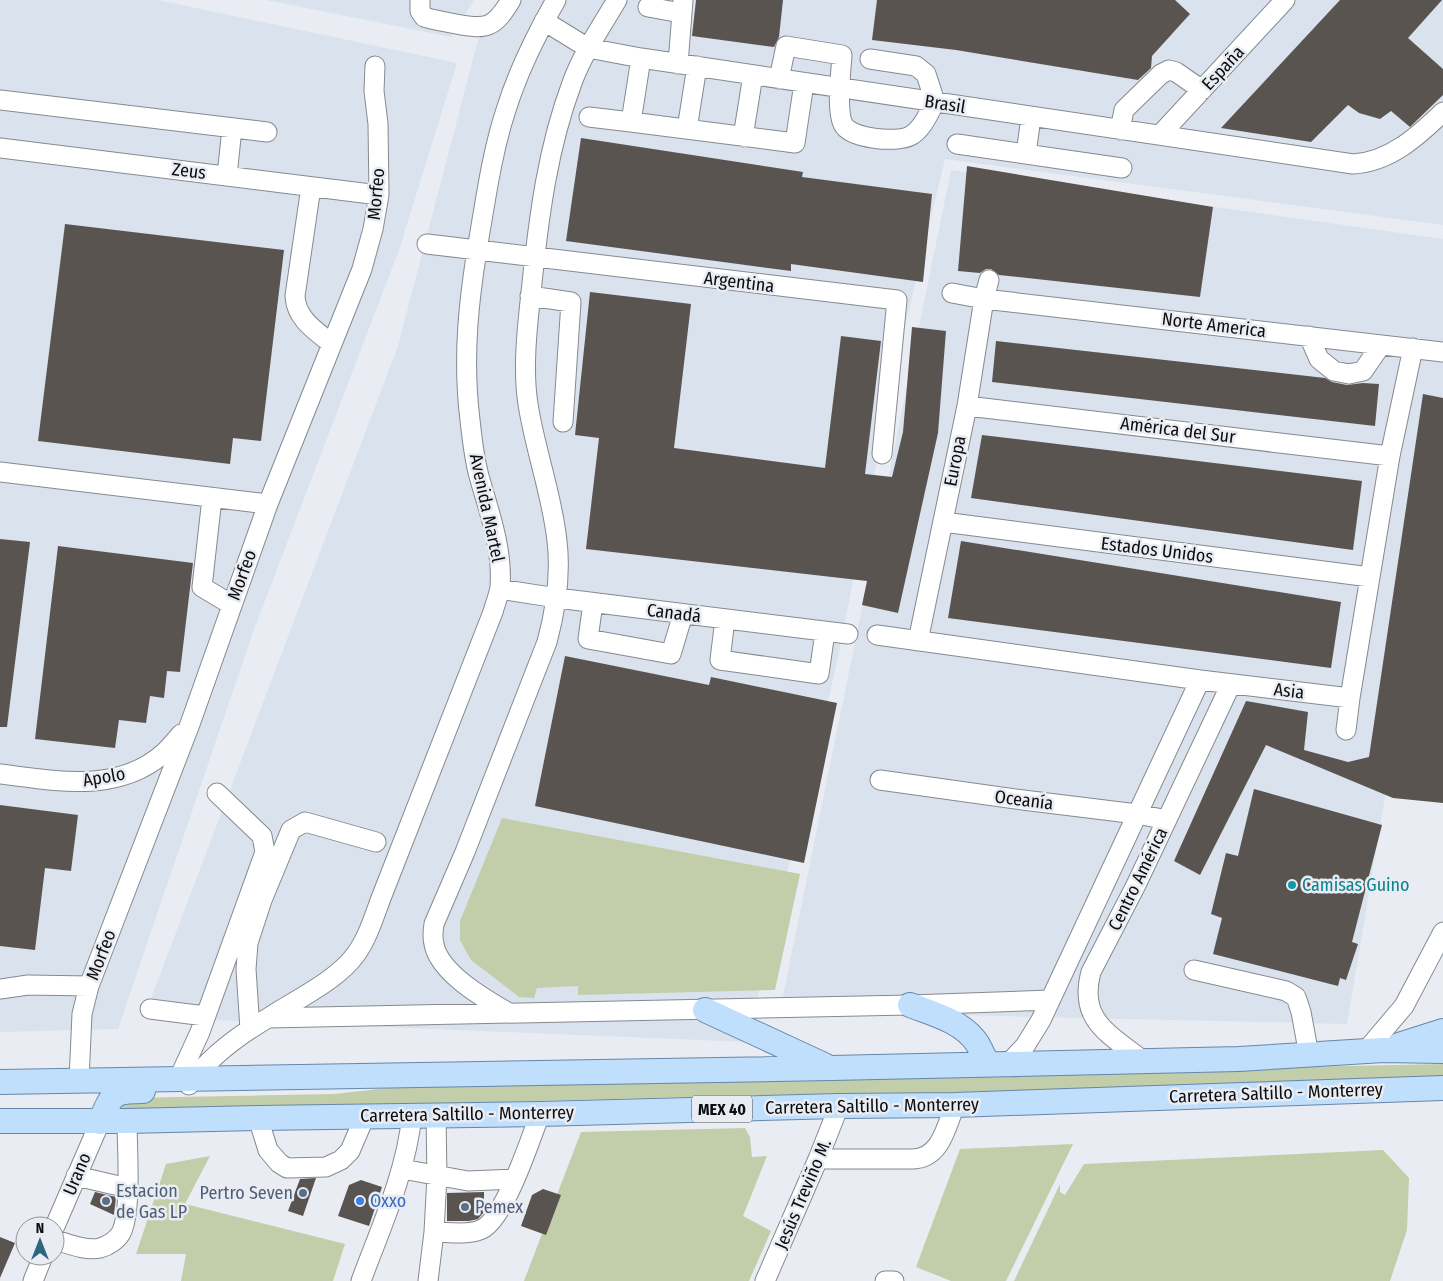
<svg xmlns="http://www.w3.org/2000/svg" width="1443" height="1281" font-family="'Fira Sans Condensed',sans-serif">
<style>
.built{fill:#dae2ee}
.green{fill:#c1cea9}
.building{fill:#5a5451}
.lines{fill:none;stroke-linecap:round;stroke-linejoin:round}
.minor-casing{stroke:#86898f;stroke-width:21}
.major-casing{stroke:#6687a9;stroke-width:26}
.minor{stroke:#fff;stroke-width:19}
.major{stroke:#c0dffd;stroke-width:24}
.culture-dot{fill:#0f9aa8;stroke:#e9edf3;stroke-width:2}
.service-dot{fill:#5c6f8a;stroke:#e9edf3;stroke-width:2}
.shop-dot{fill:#3f7fe0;stroke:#e9edf3;stroke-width:2}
.labels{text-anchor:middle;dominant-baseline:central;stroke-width:5;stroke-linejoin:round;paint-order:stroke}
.shield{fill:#e9edf3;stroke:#4e5053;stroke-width:1}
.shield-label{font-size:16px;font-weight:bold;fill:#0c0d0f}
.street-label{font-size:18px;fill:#0c0d0f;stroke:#e9edf3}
.culture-label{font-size:18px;fill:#0d838f;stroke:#e9edf3;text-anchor:start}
.service-label{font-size:18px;fill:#4e5e75;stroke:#e9edf3;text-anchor:start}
.shop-label{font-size:18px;fill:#366cbe;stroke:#e9edf3;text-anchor:start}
</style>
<rect width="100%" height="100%" fill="#e9edf3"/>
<!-- built -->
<path class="built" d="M0,0h158l299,63 -58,187 -146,382 -135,397 -118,3z
M266,0h208l-23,37z
M502,0h941v225l-498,-66 -48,201 -61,307 -89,375 -603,-25 254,-671 80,-306z
M951,170l492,69v212l-96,573 -567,-13z"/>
<!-- green -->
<path class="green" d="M502,818l298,56 -25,116 -197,5v-9l-41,2 -3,10 -15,-1 -48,-37 -11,-20v-19z
M1443,1064v14l-473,15 -204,2 -653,17 13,-14 208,-4 89,-10z
M745,1128l5,9 2,20 15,-1 -24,60 28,15 -22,50h-225l57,-149z
M1073,1144l-67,137h-55l-35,-14 44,-118z
M1383,1150l26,28 -2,52 -17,51h-376l46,-97v8l5,3 19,-31z
M210,1156l-25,48 160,40 -12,37h-152l5,-27h-50l30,-90z"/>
<!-- building -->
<path class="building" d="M696,0h87l-4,37 -5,10 -82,-11z
M877,0h298l15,14 -38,42 -1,12 -13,12 -182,-30 -84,-10z
M1340,0h102l-34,38 35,31v26l-33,32 -19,-16 -11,8 -21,-6 -11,-8 -37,37 -90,-14z
M581,138l222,34 -1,5 130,17 -9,88 -132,-18v7l-225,-30z
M967,166l246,41 -13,90 -201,-22 -8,-6h-5l-6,4 -22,-2z
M65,224l219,26 -23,191 -28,-3 -3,26 -192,-23z
M590,292l101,12 -17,144 151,20 16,-132 40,5 -16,133 27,3 11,-45 9,-105 34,4 -8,102 -40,180 -36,-8 5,-24 -281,-32 13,-111 -24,-3z
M996,341l329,37 7,4 15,3 16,-2 16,1 -4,42 -383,-44z
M1423,394l20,4v405l-50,-5 -127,-53 -66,130 -26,-14 72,-160 62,11 -4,38 44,12 21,-5z
M982,435l380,46 -9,69 -382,-52z
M0,539l30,3 -23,185h-7z
M961,541l380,61 -10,66 -383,-50z
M58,546l135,17 -13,109 -13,-1 -3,27 -14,-2 -4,27 -27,-3 -4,28 -80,-9z
M565,656l144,29 2,-8 126,26 -33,160 -269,-57z
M1254,789l128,36 -30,117 6,2 -12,36 -6,-2 -2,8 -125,-32 9,-36 -11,-4 15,-61 12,3z
M0,805l78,10 -7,56 -26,-3 -10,82 -35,-4z
M316,1178l-13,38 -15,-5 12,-32z
M361,1180l21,7 -13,39 -31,-10 11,-31z
M543,1189l18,6 -15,40 -25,-9 11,-31z
M95,1192l21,5 -2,18 -24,-11z
M484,1192v20l-6,7 -9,2h-22v-28z
M0,1237l15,6 -15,35z"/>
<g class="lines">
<defs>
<path id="minor" d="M420,0v11l4,6c10,3 21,5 32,7 31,6 38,4 55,-24
M648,7l33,6
M544,21l44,27 53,10 712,106c37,-2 65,-28 90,-52
M641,58l-10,64 164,21 9,-60
M678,64l5,-64
M779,79l7,-33 56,9c-1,17 -6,55 1,69 7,15 54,19 67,12 12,-6 19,-23 25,-34l-9,-28 -10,-8 -46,-7
M0,100l267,32
M589,117l42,5
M687,129l10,-63
M1120,130l4,-20 37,-36 8,-4 7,2 26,18
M1160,135l125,-135
M743,137l10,-62
M957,144l165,24
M0,148l379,47
M1026,154l5,-37
M227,176l5,-48
M311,187l-16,109c1,23 21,35 37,48
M427,244l470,56 -15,154
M952,293l32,6 459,53
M530,296l41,6 -8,120
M1309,336l10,23 15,12 15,3 14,-3 18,-26
M967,406l423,50
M0,472l268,32
M212,498l-10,89 30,18
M943,522l427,55
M500,589l57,9 291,36
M593,603l-5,36 83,15 12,-40
M725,619l-5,41 99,14 6,-42
M877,635l323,45 150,18
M918,641l49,-235 17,-107 5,-19
M1346,730l4,-32 40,-242 23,-108
M0,774c56,7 119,20 165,-22 6,-6 11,-12 16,-18
M880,780l143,20 114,14 30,6
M1194,970l92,21 10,6 5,15 8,43
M0,989l28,-4 61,1
M150,1009l55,7
M509,1013c-24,-14 -70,-40 -75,-69 -2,-7 -1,-13 0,-20l31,-72 82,-210c9,-33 14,-67 10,-101 -5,-47 -22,-91 -29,-137 -6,-38 0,-83 4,-121 7,-68 16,-136 40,-200 11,-30 29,-56 45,-83
M268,1018c27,-18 70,-38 88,-64 13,-18 19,-41 27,-61l110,-281c2,-8 6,-17 7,-25 3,-38 -11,-75 -21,-111 -5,-18 -7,-38 -9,-56 -8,-65 -1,-124 10,-188 7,-41 13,-83 26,-122 12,-39 30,-75 50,-110
M250,1029l-4,-60 2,-26 14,-43 29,-70 14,-8 71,20
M1365,1052l39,-46 39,-74
M1142,1060c-33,-26 -64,-40 -51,-88l45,-87 95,-201
M1008,1064l17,-18 16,-26 159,-340
M179,1078l21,-46 65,-180 -3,-16 -45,-43
M79,1080l3,-66 7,-28 101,-262 78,-220 94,-235 11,-40 6,-34 -1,-71 -4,-33 1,-25
M189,1085c20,-28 50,-50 79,-67l642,-13 140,-5
M436,1115l1,61 -3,56c15,0 37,4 50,-4 22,-14 46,-88 56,-114
M258,1118l10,32 11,13 8,5 39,-1 15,-7 9,-9 15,-35
M818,1159h95c28,-1 33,-32 42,-54
M402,1169l66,12 47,-2
M76,1176l52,12
M55,1226l45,-104
M55,1240c14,4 30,11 45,8 8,-2 17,-8 21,-15 11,-21 6,-86 6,-112
M33,1281l10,-25
M361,1281c20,-54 45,-108 51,-166
M428,1281l6,-49
M765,1281l53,-122 21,-53
M885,1281h9"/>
<path id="major" d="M910,1005c23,9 52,16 67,38 4,7 7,14 11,21
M705,1010l119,55
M1399,1045l44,-14
M0,1082l831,-14 408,-9 144,-9 60,1
M0,1121h127l131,-3 282,-4 299,-8 116,-1 488,-17
M100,1122c12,-28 12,-31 43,-31"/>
</defs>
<!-- minor casing -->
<use href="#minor" class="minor-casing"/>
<!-- major casing -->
<use href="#major" class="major-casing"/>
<!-- minor -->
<use href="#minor" class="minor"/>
<!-- major -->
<use href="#major" class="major"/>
</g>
<!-- markers -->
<circle class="culture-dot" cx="1292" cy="885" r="5"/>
<g class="service-dot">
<circle cx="303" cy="1193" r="5"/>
<circle cx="106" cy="1201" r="5"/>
<circle cx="465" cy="1207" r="5"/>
</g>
<circle class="shop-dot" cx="360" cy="1201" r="5"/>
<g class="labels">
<!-- shield labels -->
<rect class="shield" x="692" y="1095.5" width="60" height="27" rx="4"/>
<g class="shield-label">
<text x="722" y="1109">MEX 40</text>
</g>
<!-- street labels -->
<g class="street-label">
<text transform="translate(1223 68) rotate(-47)">España</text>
<text transform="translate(945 104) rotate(9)">Brasil</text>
<text transform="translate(189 171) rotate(7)">Zeus</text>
<text transform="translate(376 194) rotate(-85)">Morfeo</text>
<text transform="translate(739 282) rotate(7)">Argentina</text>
<text transform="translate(1214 325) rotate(7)">Norte America</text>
<text transform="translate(1178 430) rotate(7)">América del Sur</text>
<text transform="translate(955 461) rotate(-79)">Europa</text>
<text transform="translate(487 508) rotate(78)">Avenida Martel</text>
<text transform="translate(1157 550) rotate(7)">Estados Unidos</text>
<text transform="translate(242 575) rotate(-70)">Morfeo</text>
<text transform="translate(674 613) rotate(7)">Canadá</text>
<text transform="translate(1289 691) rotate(6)">Asia</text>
<text transform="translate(104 777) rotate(-10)">Apolo</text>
<text transform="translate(1024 800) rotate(7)">Oceanía</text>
<text transform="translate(1138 879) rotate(-64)">Centro América</text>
<text transform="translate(101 955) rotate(-69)">Morfeo</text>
<text transform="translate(1276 1093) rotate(-2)">Carretera Saltillo - Monterrey</text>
<text transform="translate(872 1106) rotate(-1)">Carretera Saltillo - Monterrey</text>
<text transform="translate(467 1114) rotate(-1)">Carretera Saltillo - Monterrey</text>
<text transform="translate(77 1174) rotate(-67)">Urano</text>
<text transform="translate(803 1194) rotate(-67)">Jesús Treviño M.</text>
</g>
<!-- culture labels -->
<g class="culture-label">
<text x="1302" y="885">Camisas Guino</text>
</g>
<!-- service labels -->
<g class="service-label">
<text x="116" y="1191">Estacion<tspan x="116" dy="21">de Gas LP</tspan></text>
<text x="293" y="1193" text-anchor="end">Pertro Seven</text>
<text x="475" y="1207">Pemex</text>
</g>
<!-- shop labels -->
<g class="shop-label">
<text x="370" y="1201">Oxxo</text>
</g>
</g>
<!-- north arrow -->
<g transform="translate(40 1241)"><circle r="24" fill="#e9edf3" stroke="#919398"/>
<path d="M0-4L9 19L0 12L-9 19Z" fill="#2b677e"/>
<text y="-8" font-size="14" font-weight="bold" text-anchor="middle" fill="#0c0d0f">N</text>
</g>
</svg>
